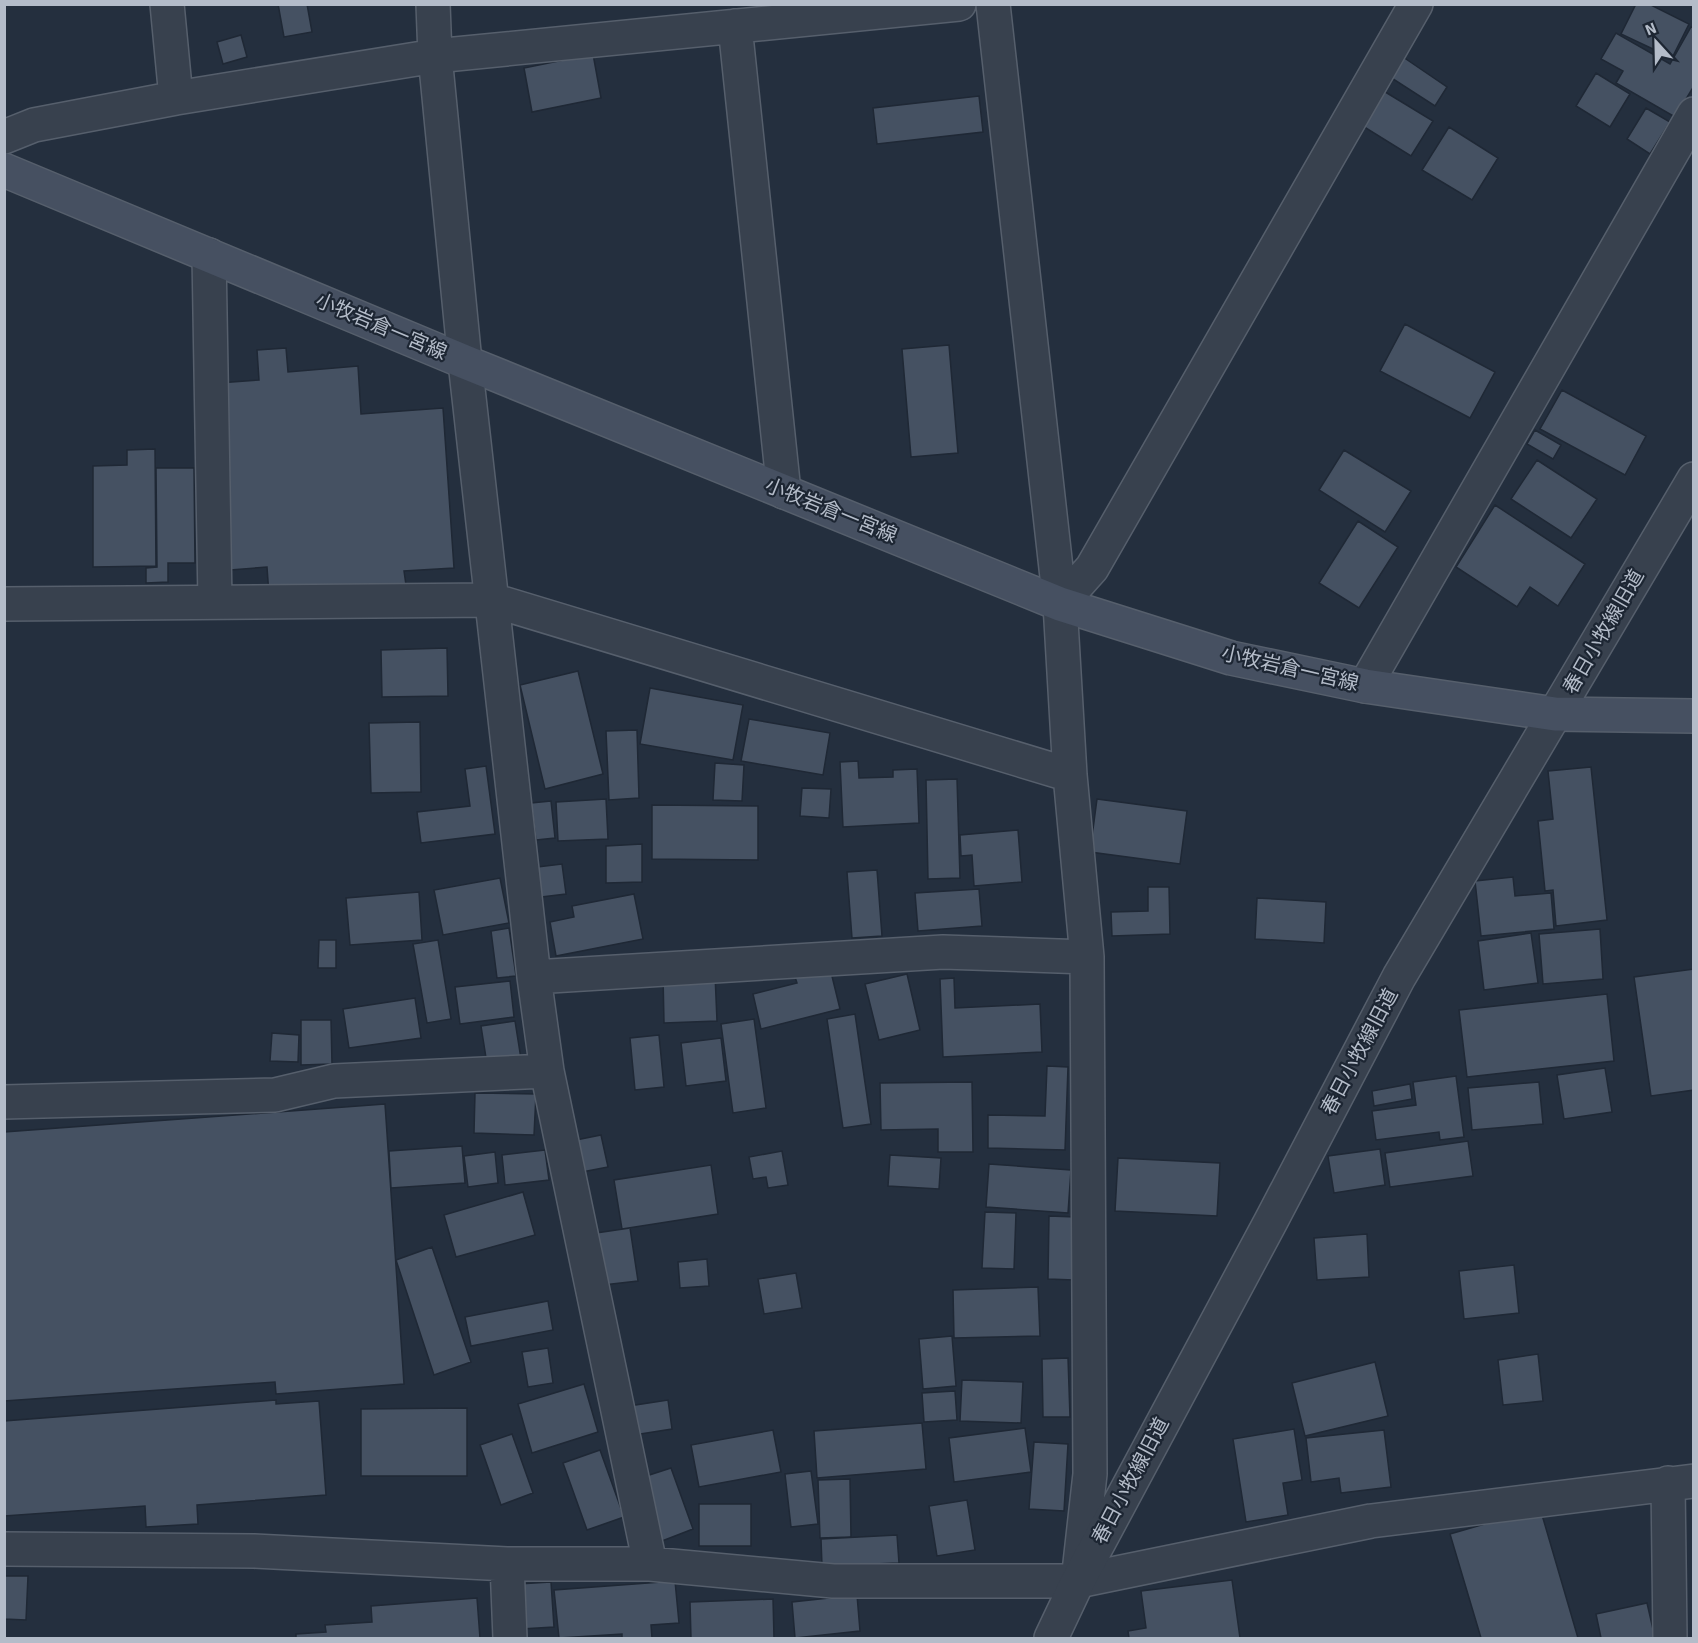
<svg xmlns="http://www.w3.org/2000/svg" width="1698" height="1643" font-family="'Source Sans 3','Noto Sans JP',sans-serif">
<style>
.building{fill:#455162;stroke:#1f2835;stroke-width:1.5}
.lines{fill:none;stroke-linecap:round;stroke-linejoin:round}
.minor-casing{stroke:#565f6c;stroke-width:36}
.tertiary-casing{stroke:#565f6c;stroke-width:36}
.secondary-casing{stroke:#565f6c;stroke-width:36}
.minor{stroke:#38414e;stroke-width:33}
.tertiary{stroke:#38414e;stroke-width:33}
.secondary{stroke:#465061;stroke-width:33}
.labels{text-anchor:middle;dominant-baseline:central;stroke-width:4.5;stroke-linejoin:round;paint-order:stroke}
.street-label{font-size:20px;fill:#b4bcc9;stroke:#1d2633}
</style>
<rect width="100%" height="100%" fill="#242f3e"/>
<!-- building -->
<path class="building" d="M278,4h29l5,28 -28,5z
M1636,4h13l40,20 -17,34 -51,-24z
M1691,27l3,1v58l-19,31 -59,-34 7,-12 -22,-12 15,-26 54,31z
M241,35l6,22 -24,7 -6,-22z
M593,54l8,44 -69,14 -8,-44z
M1403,57l44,30 -12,19 -45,-29z
M1596,73l34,21 -20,33 -34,-21z
M1382,90l51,31 -22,35 -50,-31z
M979,96l4,36 -106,12 -4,-36z
M1646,108l24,14 -20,32 -23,-15z
M1449,127l49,31 -26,42 -50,-30z
M1405,324l90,48 -25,46 -90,-47z
M949,345l9,108 -47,4 -9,-108z
M286,348l2,24 70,-6 3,48 82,-6 11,160 -50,3 2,14 -137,10 -2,-28 -37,3 -12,-187 41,-3 -2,-30z
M1562,390l84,46 -21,39 -85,-46z
M1535,430l26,15 -8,14 -26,-15z
M155,449l1,117 -63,1v-101l34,-1v-15z
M1344,450l67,41 -26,41 -66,-42z
M1537,460l60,39 -26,39 -60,-39z
M156,468h38l1,95h-27v19l-22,1v-15l11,-1z
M1495,505l90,59 -27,42 -28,-19 -13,20 -61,-40z
M1358,521l40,26 -39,61 -40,-25z
M447,648l1,48 -66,1 -1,-47z
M578,671l25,103 -58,15 -25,-104z
M650,688l93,17 -10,55 -93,-16z
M749,719l81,14 -7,42 -82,-14z
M420,722l1,70 -50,1 -2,-70z
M637,730l2,68 -30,2 -3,-69z
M858,761l1,17 34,-1v-7l24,-1 2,54 -76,4 -3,-65z
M715,763l29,2 -2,36 -29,-1z
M486,766l9,68 -74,9 -4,-31 53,-6 -5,-37z
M1591,767l16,153 -51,6 -3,-36 -8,1 -7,-70 15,-2 -5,-48z
M957,779l3,99 -32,1 -2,-99z
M802,788l29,1 -2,29 -29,-2z
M606,799l2,40 -50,2 -2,-39z
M1097,799l90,12 -7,53 -90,-12z
M551,801l4,37 -19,2 -5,-37z
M652,805l106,1v54l-106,-1z
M1018,830l4,52 -48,4 -2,-31 -11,1 -1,-21z
M642,844v38l-36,1v-37z
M562,864l4,30 -33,4 -4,-30z
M877,870l5,66 -30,2 -5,-66z
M1513,877l2,19 36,-3 3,36 -73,7 -6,-55z
M500,878l9,45 -66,12 -9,-45z
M1148,887h21l1,47 -58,2 -1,-24 37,-1z
M979,889l3,37 -64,5 -3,-38z
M419,892l3,48 -72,5 -4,-47z
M634,894l9,45 -87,17 -6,-34 24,-5 -2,-11z
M1257,898l69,4 -2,41 -69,-4z
M509,928l7,48 -19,2 -6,-47z
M1600,929l3,50 -60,5 -4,-50z
M1531,933l7,50 -54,7 -6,-49z
M319,940h17v28h-18z
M438,940l13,79 -24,4 -14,-79z
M830,968l10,41 -79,20 -8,-35 44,-11 -2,-6z
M1694,969v121l-43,6 -17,-119z
M715,974l2,47 -53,2 -1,-48z
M907,974l13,56 -41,10 -14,-56z
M954,978l1,30 85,-4 2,48 -99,5 -3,-78z
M510,981l4,36 -54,7 -5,-37z
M1607,994l7,67 -147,16 -8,-67z
M415,998l6,40 -72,10 -6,-39z
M855,1014l16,110 -28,4 -16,-109z
M754,1019l12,89 -33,5 -12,-89z
M301,1020h30l1,44 -31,1z
M515,1021l6,38 -34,5 -6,-38z
M272,1033l27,2 -1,27 -28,-1z
M659,1035l5,52 -29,3 -5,-52z
M721,1038l5,43 -40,5 -5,-43z
M1047,1066l21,1 -3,83 -77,-2v-33l57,1z
M1605,1068l7,44 -48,7 -7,-44z
M1456,1076l8,61 -24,3 -1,-8 -63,8 -4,-29 44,-6 -3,-23z
M972,1082l1,70h-35v-23l-57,1 -1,-47z
M1539,1082l4,42 -71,6 -4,-42z
M1410,1084l2,15 -38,7 -2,-15z
M475,1093l61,1 -2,41 -60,-2z
M385,1104l19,280 -128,10 -1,-12 -271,19v-269z
M601,1135l7,32 -26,5 -6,-32z
M1468,1141l5,35 -83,11 -5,-34z
M462,1146l3,37 -74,5 -2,-37z
M1380,1149l5,36 -51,8 -6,-37z
M545,1150l4,30 -44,5 -3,-30z
M782,1151l6,34 -20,3 -2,-11 -13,2 -4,-22z
M495,1152l3,31 -30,4 -4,-31z
M890,1155l51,3 -2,31 -51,-3z
M1118,1158l102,5 -3,53 -102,-5z
M989,1164l82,6 -3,43 -82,-6z
M711,1165l7,49 -96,15 -8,-49z
M523,1192l12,43 -79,22 -12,-42z
M985,1212l31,1 -2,56 -32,-1z
M1049,1216l27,1 -2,63 -26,-1z
M630,1228l8,53 -35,4 -7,-52z
M1367,1234l2,43 -52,3 -3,-42z
M432,1247l39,115 -37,13 -38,-115z
M707,1259l2,27 -29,2 -2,-26z
M1514,1265l5,48 -55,6 -5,-48z
M796,1273l6,35 -38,6 -6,-35z
M1038,1287l2,49 -86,2 -1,-48z
M548,1301l5,29 -82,16 -6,-29z
M952,1336l4,50 -33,3 -4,-50z
M548,1348l5,35 -25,4 -6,-35z
M1538,1354l5,47 -40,4 -5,-45z
M1068,1358l2,59h-27l-1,-58z
M1375,1362l13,54 -83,20 -13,-53z
M962,1380l61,2 -2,41 -61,-2z
M584,1384l14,48 -66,21 -14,-49z
M955,1391l2,29 -33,2 -2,-29z
M276,1400v4l43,-3 7,94 -129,10 1,19 -52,3 -1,-21 -141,10v-95z
M668,1400l4,29 -38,6 -5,-29z
M467,1408v68h-106v-67z
M922,1423l4,46 -109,9 -3,-47z
M1025,1428l6,44 -77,10 -5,-44z
M1294,1429l8,51 -19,3 5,32 -42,7 -13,-83z
M773,1430l8,42 -82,15 -8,-42z
M1384,1430l7,57 -50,6 -2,-15 -28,4 -5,-44z
M512,1434l21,59 -32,12 -21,-60z
M1034,1442l34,2 -4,67 -35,-2z
M600,1450l24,67 -37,13 -24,-67z
M671,1468l22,61 -31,12 -22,-63z
M811,1471l7,53 -27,3 -6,-53z
M850,1479l1,58 -31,1 -2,-58z
M967,1500l8,50 -38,6 -8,-50z
M699,1504h52v42h-52z
M1540,1508l38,130h-97l-31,-104z
M897,1535l2,28 -77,3 -1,-27z
M4,1576h24l-2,44 -22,-1z
M1232,1580l8,58h-111l-1,-7 18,-3 -5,-37z
M675,1581l4,42 -28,2 1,13h-30v-4l-63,4 -5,-48z
M551,1582l3,45 -33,2 -3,-45z
M857,1595l3,36 -65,7 -3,-36z
M477,1598l3,40h-184v-4l30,-2 -1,-7 47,-3 -1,-16z
M773,1599l1,39h-83l-1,-36z
M1647,1603l8,35h-54l-5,-24z"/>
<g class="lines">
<defs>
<path id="minor" d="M167,4l9,94
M433,4l2,52 30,306 69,615 13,94 103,493
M993,4l67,600 10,171 17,182 3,517 -12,107
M735,26l49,466
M4,137l30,-12 142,-27 259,-42 524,-52
M209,255l6,347
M4,604l488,-4 578,175
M1060,604l32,-36 324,-564
M1365,686l329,-572
M534,977l409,-25 144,5
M4,1102l271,-7 59,-14 213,-10
M1668,1483l2,155
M4,1549l250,2 253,13h143l183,17h245l293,-60 323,-40
M507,1564l3,74"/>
<path id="tertiary" d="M1051,1638l27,-57 193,-360 128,-244 295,-498"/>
<path id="secondary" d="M4,170l461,192 595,242 171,54 134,28 190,28 139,2"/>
</defs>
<!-- minor casing -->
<use href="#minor" class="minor-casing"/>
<!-- tertiary casing -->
<use href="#tertiary" class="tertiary-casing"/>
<!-- secondary casing -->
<use href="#secondary" class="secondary-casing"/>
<!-- minor -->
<use href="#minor" class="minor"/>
<!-- tertiary -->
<use href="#tertiary" class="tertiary"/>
<!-- secondary -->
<use href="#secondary" class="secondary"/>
</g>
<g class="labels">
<!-- street labels -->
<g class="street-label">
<text transform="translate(381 327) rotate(23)">小牧岩倉一宮線</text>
<text transform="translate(831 511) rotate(22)">小牧岩倉一宮線</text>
<text transform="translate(1604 632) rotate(-60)">春日小牧線旧道</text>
<text transform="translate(1290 669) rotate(13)">小牧岩倉一宮線</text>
<text transform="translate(1360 1052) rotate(-62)">春日小牧線旧道</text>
<text transform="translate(1131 1481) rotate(-62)">春日小牧線旧道</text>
</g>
</g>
<!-- border -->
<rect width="1698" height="1643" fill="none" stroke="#b4bcc9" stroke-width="12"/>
<!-- north arrow -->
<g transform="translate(1656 42) rotate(338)" stroke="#1d2633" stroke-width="4.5" paint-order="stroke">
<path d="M0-4.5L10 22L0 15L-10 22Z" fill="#b4bcc9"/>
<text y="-9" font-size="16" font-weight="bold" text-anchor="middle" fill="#b4bcc9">N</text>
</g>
</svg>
